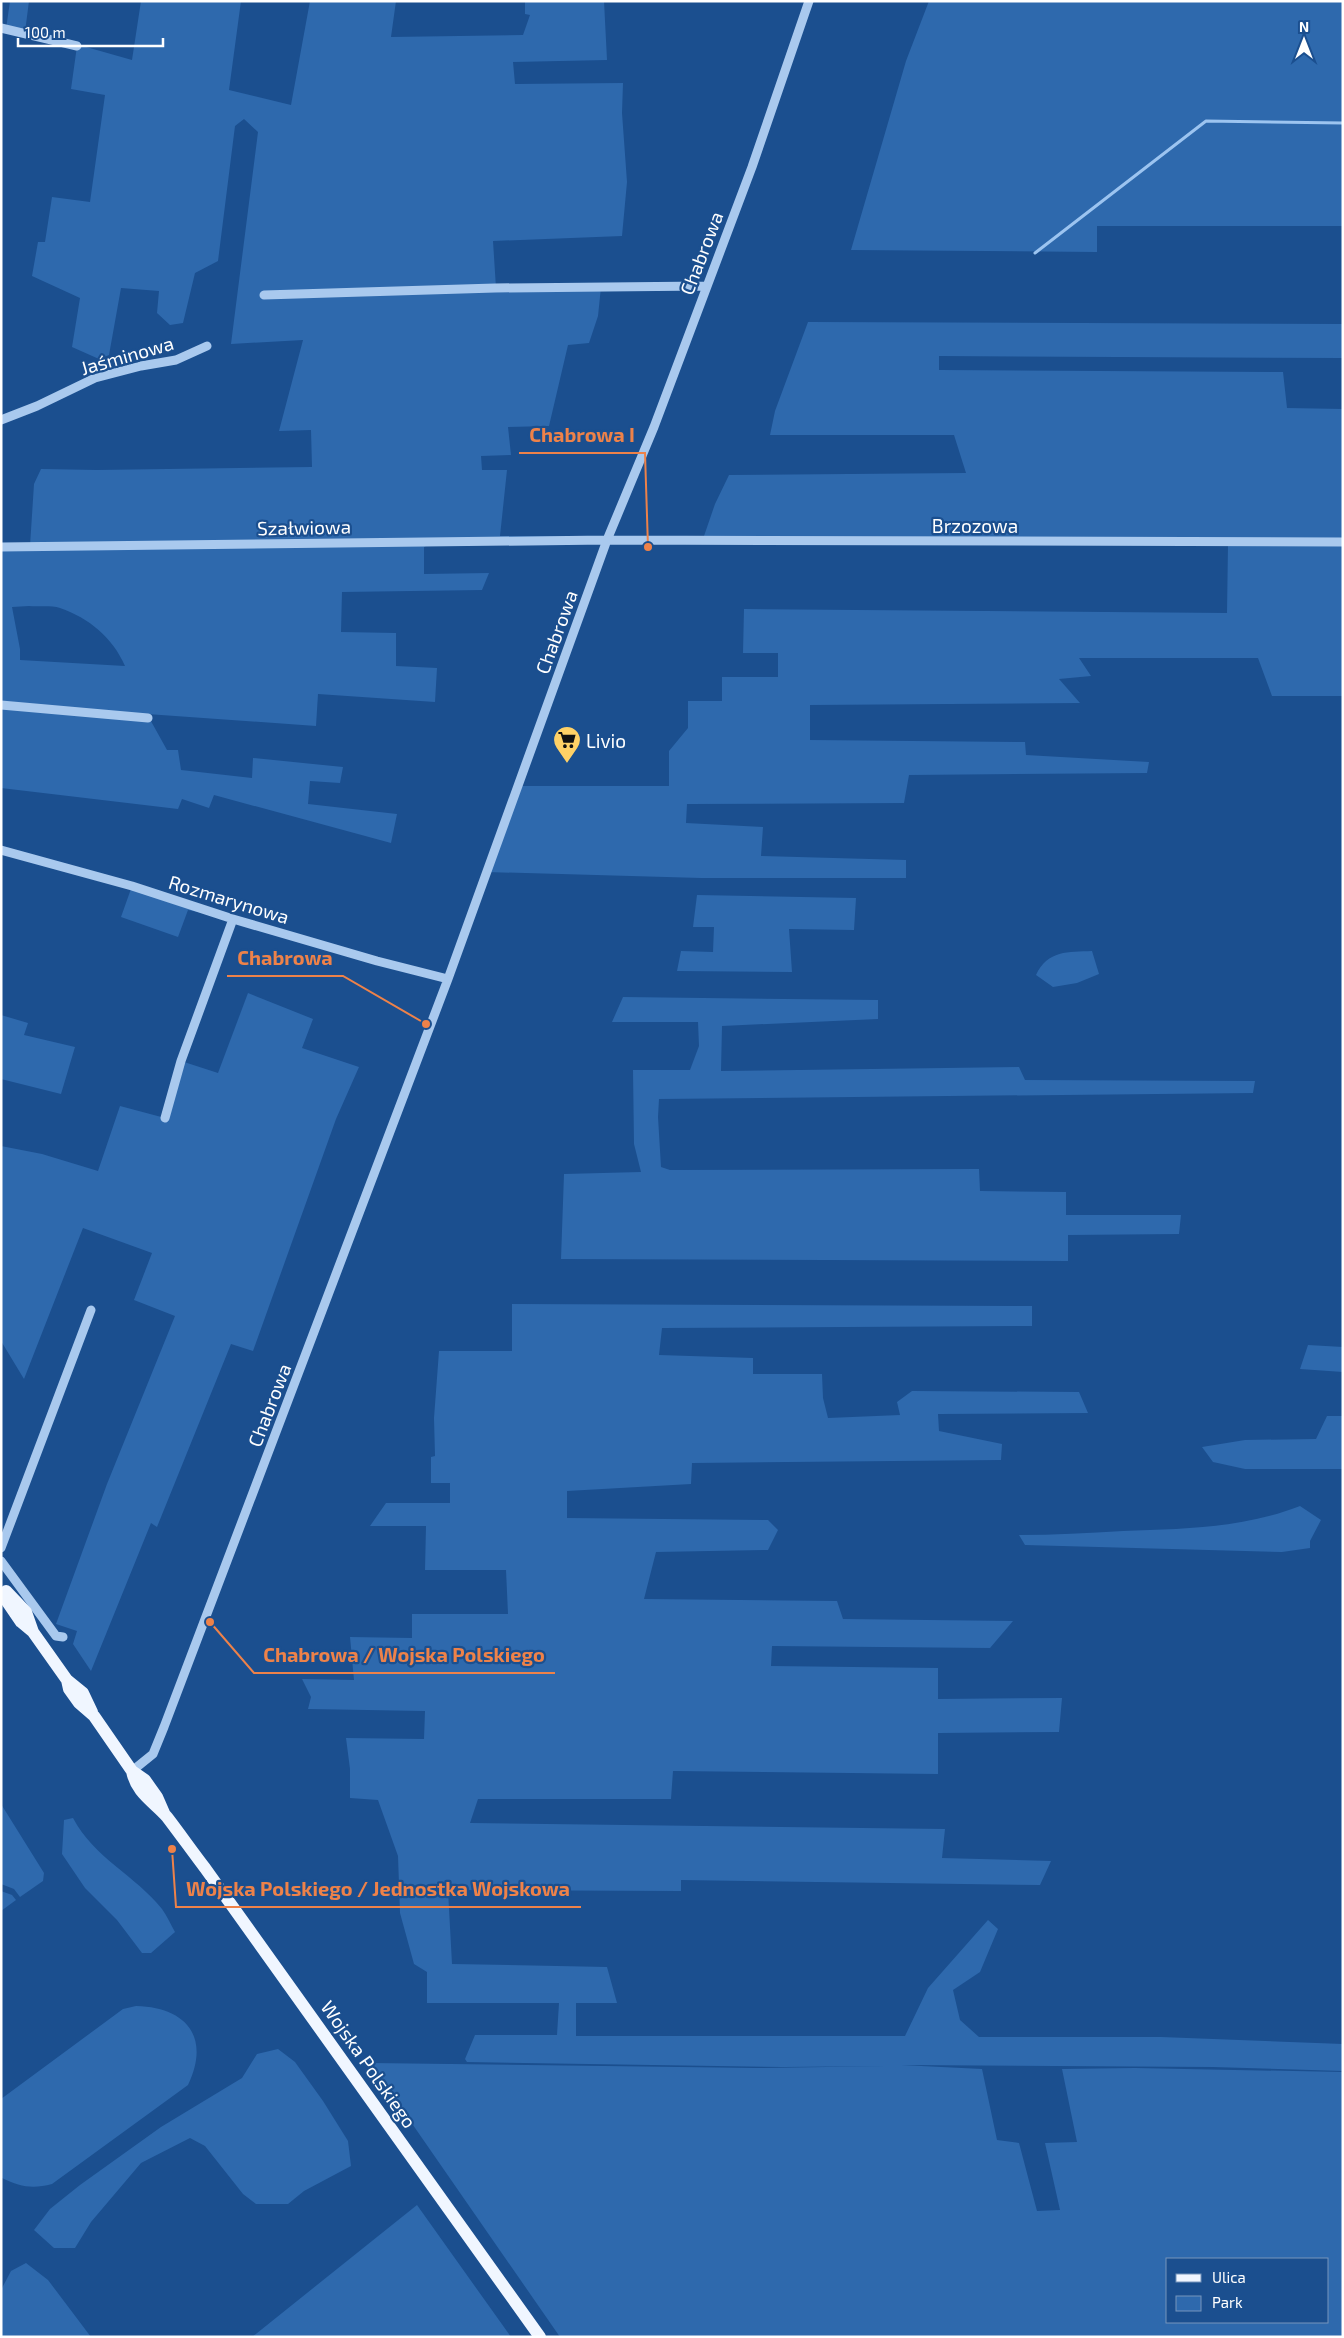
<svg xmlns="http://www.w3.org/2000/svg" width="1344" height="2338" font-family="'Exo 2',sans-serif">
<style>
.green{fill:#2e69ad;fill-rule:evenodd}
.lines{fill:none;stroke-linecap:round;stroke-linejoin:round}
.stream{stroke:#9cc4f0;stroke-width:3}
.minor{stroke:#a9c9ee;stroke-width:9}
.major{stroke:#f0f6ff;stroke-width:12}
.labels{text-anchor:middle;dominant-baseline:central;stroke-width:4.5;stroke-linejoin:round;paint-order:stroke}
.street-label{font-size:19px;fill:#fff;stroke:#1b4f8f}
.poi-label{font-size:19px;fill:#fff;stroke:#1b4f8f;text-anchor:start}
.leader{fill:none;stroke:#ee8249;stroke-width:2}
.callout-dot{fill:#ee8249;stroke:#1b4f8f;stroke-width:2}
.callout-label{font-size:20px;text-anchor:middle;font-weight:bold;fill:#ee8249;stroke:#1b4f8f;stroke-width:4.5;stroke-linejoin:round;paint-order:stroke}
</style>
<rect width="100%" height="100%" fill="#1b4f8f"/>
<!-- green -->
<path class="green" d="M10,1h19l-4,31 -19,-3z
M141,1h100l-12,89 62,15 19,-104h86l-5,36 132,-2 7,-20 -5,-1v-13h79l3,59 -94,2 2,22 108,-1 -1,30 5,69 -5,54 -129,5 3,47 105,-1 -3,29 -9,27 -21,2 -19,81 -41,1 3,28 -30,1 1,14h25l-7,66h204l11,-32 14,-29 237,-2 -12,-38h-184l5,-24 33,-89 535,2v34l-404,-2v14l344,2 4,36 56,1v287h-71l-14,-38h-179l12,18 -32,3 21,24 -270,2v35l215,2 1,13 123,7 -2,11 -238,2 -5,28 -217,1 -1,19 77,4 -2,29 145,4v18h-205l-214,-6 31,-86h151v-35l19,-23v-27h34v-24h56v-24h-35l1,-44 483,4 1,-69 -794,-2 -10,5v27l65,-1 -7,17 -140,2 -1,40 55,1v33l41,2 -2,34 -117,-8 -2,32 -169,-12 20,36h11l3,20 71,8 1,-20 90,9 -3,16 -30,-2 -2,23 89,10 -6,29 -177,-48 -5,13 -27,-9 -4,10 -177,-21v-241l29,-1 4,-62 7,-15 56,1 215,-3 -1,-37 -32,1 24,-91 -72,4 27,-212 -14,-13 -9,7 -17,135 -23,12 -12,50 -13,2 -13,-12 2,-22 -38,-3 -12,67 -10,4 -27,-12 8,-49 -48,-22 6,-34h7l7,-45 38,5 15,-107 -34,-6 6,-43 -12,-5 67,19zM29,606c9,1 22,-1 31,2 29,10 53,30 65,58l-105,-6v-11l-8,-42z
M929,1h414v225h-246v26l-246,-2 55,-189z
M132,886l101,33 -45,-9 -10,27 -57,-20z
M697,895l159,3 -2,32 -65,-1 3,43 -115,-1 4,-20 32,1 1,-25h-21z
M1092,951l7,23 -22,9 -24,4 -17,-12c12,-25 32,-23 56,-24z
M248,993l65,26 -11,29 57,19 -23,52 -83,232 -22,-7 -74,183 -6,-4 -60,148 -18,-27 4,-13 -21,-7 51,-140 68,-168 -41,-16 18,-47 -69,-25 -59,151 -23,-38v-195l41,8 56,17 22,-65 45,12 16,-57 37,12z
M623,997l255,3v19l-156,7 -1,45 298,-4 6,13 230,1 -2,12 -594,6 -1,18 3,50 9,3 309,-1 1,22 86,1v23h115l-2,19 -111,1v26l-507,-2 3,-85 77,-2 -7,-28 -1,-74h57l9,-24 -1,-24h-86z
M1,1015l27,8 -4,12 51,12 -14,47 -60,-15z
M512,1304l520,2v20l-370,2 -3,27 94,3v16h69l1,24 5,20 72,-3 -3,-13 15,-11 167,1 9,21 -150,1 1,17 63,13 -1,16 -309,3 -1,21 -124,7v27l201,2 10,10 -10,20 -112,2 -12,47 193,2 6,18 170,2 -23,27 -218,-2 -1,20 167,2v31l124,-1 -3,34 -121,1v41l-265,-3 -2,28h-193l-8,24 475,6 -3,29 109,3 -11,24 -359,-5v11l-233,-1 4,74 155,3 10,36h-41v33h329l23,-48 60,-68 10,9 -18,43 -27,18 7,30 19,17h182l182,7v27l-131,-4 -311,-2 81,4 15,71 22,3 18,68 23,-1 -15,-67 32,-1 -15,-73 73,-1 208,4v265h-783l-190,-274 386,5 133,-2 -106,1 -316,-5 -2,-3 10,-24h82l2,-32h-132v-31l-13,-8 -14,-51 -2,-57 -20,-56 -28,-2v-29l-4,-31 78,1 1,-28 -117,-2 3,-12 -9,-18 52,1 -4,-43 62,1v-24h96l-2,-44h-81l1,-44h-56l16,-23h64v-20h-19v-26l4,-1 -1,-38 5,-67h73zM1168,2259h160v63h-160z
M1308,1345l35,2v25l-43,-3z
M1327,1416h16v53h-98l-32,-7 -11,-15 43,-7 71,-1z
M1300,1506l21,14 -11,21v7l-28,4 -257,-7 -6,-10c35,0 69,-2 104,-4 60,-2 121,-3 177,-25z
M1,1804l43,69 -1,8 -23,16 -6,-8 -13,-5z
M73,1818c21,40 62,57 89,91 5,7 9,16 13,23l-24,21h-9l-25,-33 -32,-32 -23,-34 2,-34z
M1,1891l11,4 4,5 -15,11z
M136,2006c50,1 75,31 52,79l-136,99c-19,5 -32,3 -50,-6l-1,-79 122,-90z
M278,2049l17,13 28,39 25,40 3,25 -47,25 -16,13h-32l-13,-10 -38,-48 -15,-8 -49,25 -50,59 -16,26h-21l-20,-18 16,-21 30,-24 81,-58 81,-49 15,-24z
M417,2205l94,132h-259z
M26,2263l22,17 43,57h-90v-47l10,-19z"/>
<g class="lines">
<!-- stream -->
<path class="stream" d="M1035,253l171,-132 137,2"/>
<!-- minor -->
<path class="minor" d="M1,28l76,18
M264,295l231,-7 211,-2
M1,420l36,-14 58,-28 46,-12 35,-6 31,-14
M1,547l606,-7 736,2
M1,705l147,13
M1,850l131,36 101,33 144,42 71,18
M165,1118l16,-57 52,-142
M1,1548l90,-238
M1,1561l55,75 7,1
M132,1771l21,-17 11,-27 284,-748 159,-439 47,-113 98,-260 57,-166"/>
<!-- major -->
<path class="major" d="M6,1591l20,21 7,20
M1,1593l20,29 12,10 34,48 16,13 9,19
M67,1680l2,9 10,14 15,13 38,55 13,9 12,17 7,16
M132,1771c4,22 22,31 35,46 13,17 25,34 38,51l335,469"/>
</g>
<!-- icons -->
<defs>
<symbol id="supermarket-pin" viewBox="-11 -11 22 30"><path d="M0 17L-7.5 6A9.5 9.5 0 1 1 7.5 6Z" fill="#ffd166" stroke="#1b4f8f"/><path d="M-6-5.5h2.5l.6 2H6L4.5 2H-2.5L-4.4-4H-6ZM-1.5 3.2a1.3 1.3 0 1 0 .1 0ZM3 3.2a1.3 1.3 0 1 0 .1 0Z" fill="#111"/></symbol>
</defs>
<g fill-rule="evenodd">
<use href="#supermarket-pin" x="551" y="724" width="32" height="43"/>
</g>
<g class="labels">
<!-- street labels -->
<g class="street-label">
<text transform="translate(701 253) rotate(-69)">Chabrowa</text>
<text transform="translate(127 355) rotate(-16)">Jaśminowa</text>
<text x="975" y="525">Brzozowa</text>
<text transform="translate(304 527) rotate(-1)">Szałwiowa</text>
<text transform="translate(556 632) rotate(-70)">Chabrowa</text>
<text transform="translate(229 899) rotate(17)">Rozmarynowa</text>
<text transform="translate(269 1405) rotate(-69)">Chabrowa</text>
<text transform="translate(369 2064) rotate(55)">Wojska Polskiego</text>
</g>
<!-- poi labels -->
<g class="poi-label">
<text x="586" y="740">Livio</text>
</g>
</g>
<!-- callouts -->
<path class="leader" d="M648 547L645 453H519M426 1024L343 976H227M210 1622L254 1673H555M172 1849L176 1907H581"/>
<g class="callout-dot">
<circle cx="648" cy="547" r="5"/>
<circle cx="426" cy="1024" r="5"/>
<circle cx="210" cy="1622" r="5"/>
<circle cx="172" cy="1849" r="5"/>
</g>
<g class="callout-label">
<text x="582" y="442">Chabrowa I</text>
<text x="285" y="965">Chabrowa</text>
<text x="404" y="1662">Chabrowa / Wojska Polskiego</text>
<text x="378" y="1896">Wojska Polskiego / Jednostka Wojskowa</text>
</g>
<!-- border -->
<rect width="1344" height="2338" fill="none" stroke="#ffffff" stroke-width="5"/>
<!-- legend -->
<rect x="1166" y="2258" width="162" height="65" fill="#1b4f8f" stroke="#7695bc"/>
<rect x="1176" y="2274" width="25" height="8" fill="#f0f6ff" stroke="#7695bc"/>
<text x="1212" y="2283" font-size="15" fill="#ffffff">Ulica</text>
<rect x="1176" y="2296" width="25" height="15" fill="#2e69ad" stroke="#7695bc"/>
<text x="1212" y="2308" font-size="15" fill="#ffffff">Park</text>
<!-- north arrow -->
<g transform="translate(1304 40)" stroke="#1b4f8f" stroke-width="4" paint-order="stroke">
<path d="M0-4L9 19L0 12L-9 19Z" fill="#ffffff"/>
<text y="-8" font-size="14" font-weight="bold" text-anchor="middle" fill="#ffffff">N</text>
</g>
<!-- scale -->
<path d="M18 38v8h145v-8" fill="none" stroke="#ffffff" stroke-width="2.5"/>
<text x="25" y="38" font-size="15" fill="#ffffff" stroke="#1b4f8f" stroke-width="4" paint-order="stroke">100 m</text>
</svg>
